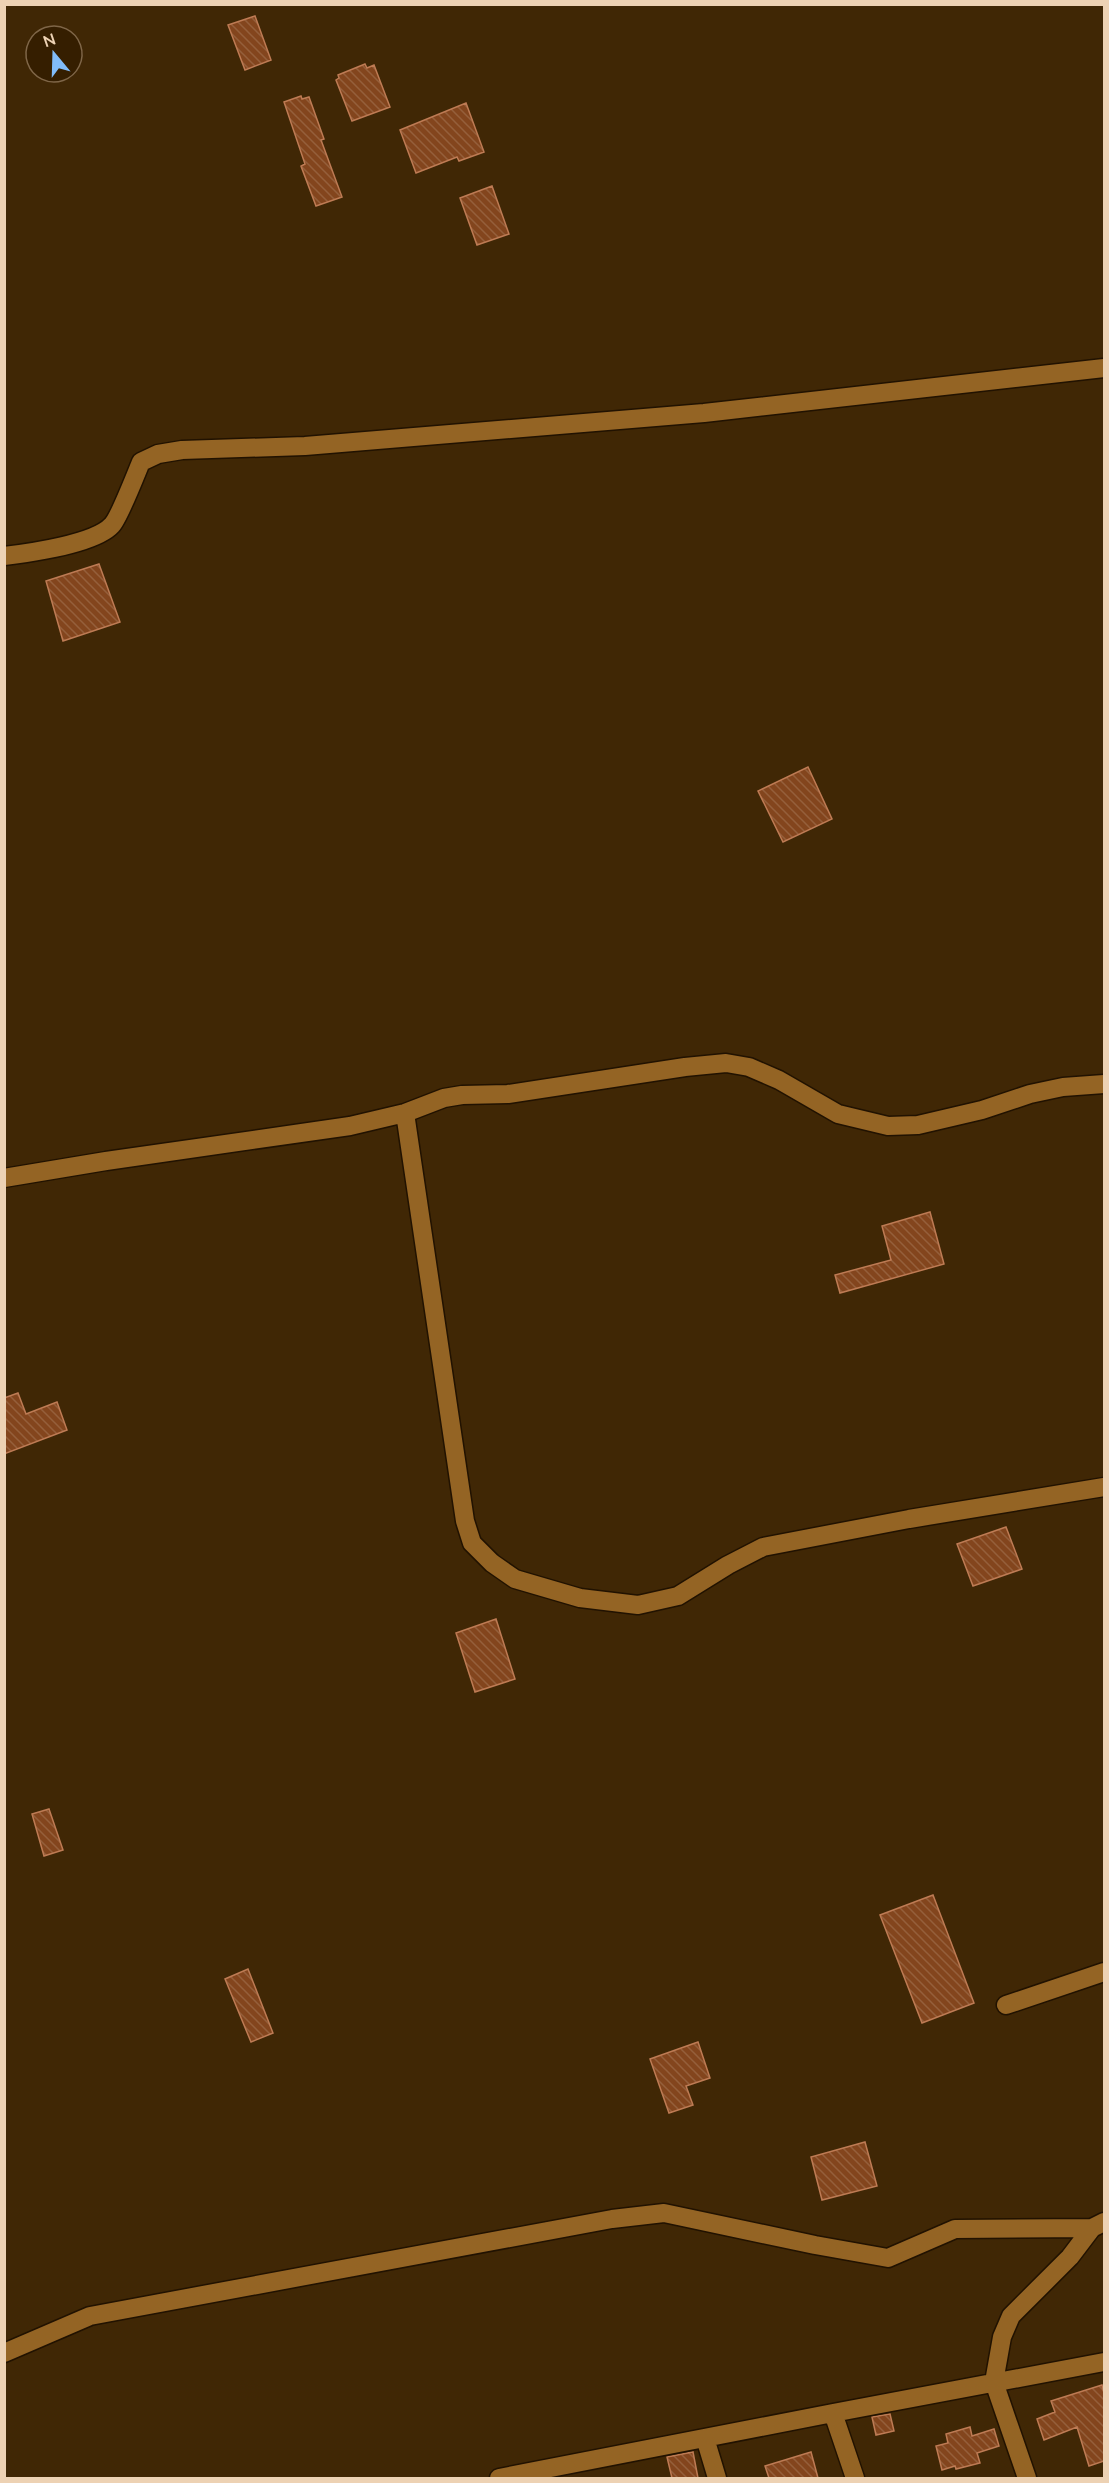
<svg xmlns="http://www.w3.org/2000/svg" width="1109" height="2483" font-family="'Nunito Sans',sans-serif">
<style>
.building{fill:url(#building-back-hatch);stroke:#be7b54;stroke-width:1.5}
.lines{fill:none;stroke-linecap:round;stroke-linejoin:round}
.minor-casing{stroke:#211201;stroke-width:21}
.minor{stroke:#946424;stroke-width:18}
</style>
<defs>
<pattern id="building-back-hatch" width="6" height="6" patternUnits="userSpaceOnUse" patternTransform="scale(1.5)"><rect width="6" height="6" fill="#83451d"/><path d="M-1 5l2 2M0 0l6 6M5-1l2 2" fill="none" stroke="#955f3b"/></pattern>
</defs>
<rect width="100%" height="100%" fill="#402705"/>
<!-- building -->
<path class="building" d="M255,16l16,44 -26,10 -17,-45z
M365,64l2,4 7,-3 16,42 -38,14 -16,-41 3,-2 -1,-3z
M301,96l1,3 7,-2 15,42 -3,1 21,57 -26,9 -15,-40 4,-2 -21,-62z
M466,103l18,49 -25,9 -2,-4 -41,16 -16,-43z
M492,186l17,48 -32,11 -17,-47z
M99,564l21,58 -57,19 -17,-60z
M808,767l24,52 -49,23 -25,-51z
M930,1212l14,52 -104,29 -5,-18 56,-15 -9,-34z
M18,1393l8,21 31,-12 10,28 -63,24v-56z
M1006,1527l16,42 -49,17 -16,-42z
M496,1619l19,60 -40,13 -19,-59z
M49,1809l14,41 -19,6 -12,-42z
M933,1895l41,108 -52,20 -42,-108z
M248,1969l25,64 -22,9 -26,-63z
M698,2042l12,36 -24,8 7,19 -24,8 -19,-54z
M865,2142l12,44 -55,14 -11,-43z
M1102,2385l2,8v68l-15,5 -12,-39 -33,13 -7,-21 18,-7 -4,-11z
M890,2414l4,17 -18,4 -4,-18z
M970,2427l2,9 22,-7 5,17 -22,7 3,10 -24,6 -1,-3 -13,4 -6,-24 12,-3 -2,-9z
M693,2452l5,26h-26l-5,-21z
M811,2452l7,26h-49l-4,-12z"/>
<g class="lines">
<defs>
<path id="minor" d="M4,556c25,-3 91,-12 108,-31 7,-7 24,-51 29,-63l17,-8 24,-4 123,-4 399,-33 400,-45
M405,1113l60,408 7,22 20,20 23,16 65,19 58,7 40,-9 50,-31 35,-18 146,-28 195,-32
M4,1178l102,-17 244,-35 55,-13 39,-15 18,-3 46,-1 177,-27 41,-4 23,4 30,13 59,34 50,12 30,-1 64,-15 48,-16 33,-7 41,-3
M1006,2005l98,-33
M4,2353l86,-37 522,-97 52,-6 151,32 73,13 67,-29 137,-1 12,-6
M833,2413l22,65
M705,2438l12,40
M499,2478l334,-65 271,-51
M1027,2478l-33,-96 8,-45 9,-21 59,-59 22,-29"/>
</defs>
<!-- minor casing -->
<use href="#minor" class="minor-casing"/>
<!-- minor -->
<use href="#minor" class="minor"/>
</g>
<!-- border -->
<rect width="1109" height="2483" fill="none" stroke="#edd2b4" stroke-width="12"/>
<!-- north arrow -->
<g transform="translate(54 54) rotate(341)"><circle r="28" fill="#351e00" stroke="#7f6648" stroke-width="1.5"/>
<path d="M0-4.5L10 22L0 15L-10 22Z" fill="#81bcfa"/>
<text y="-9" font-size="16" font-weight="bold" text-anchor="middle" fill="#edd2b4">N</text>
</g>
</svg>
